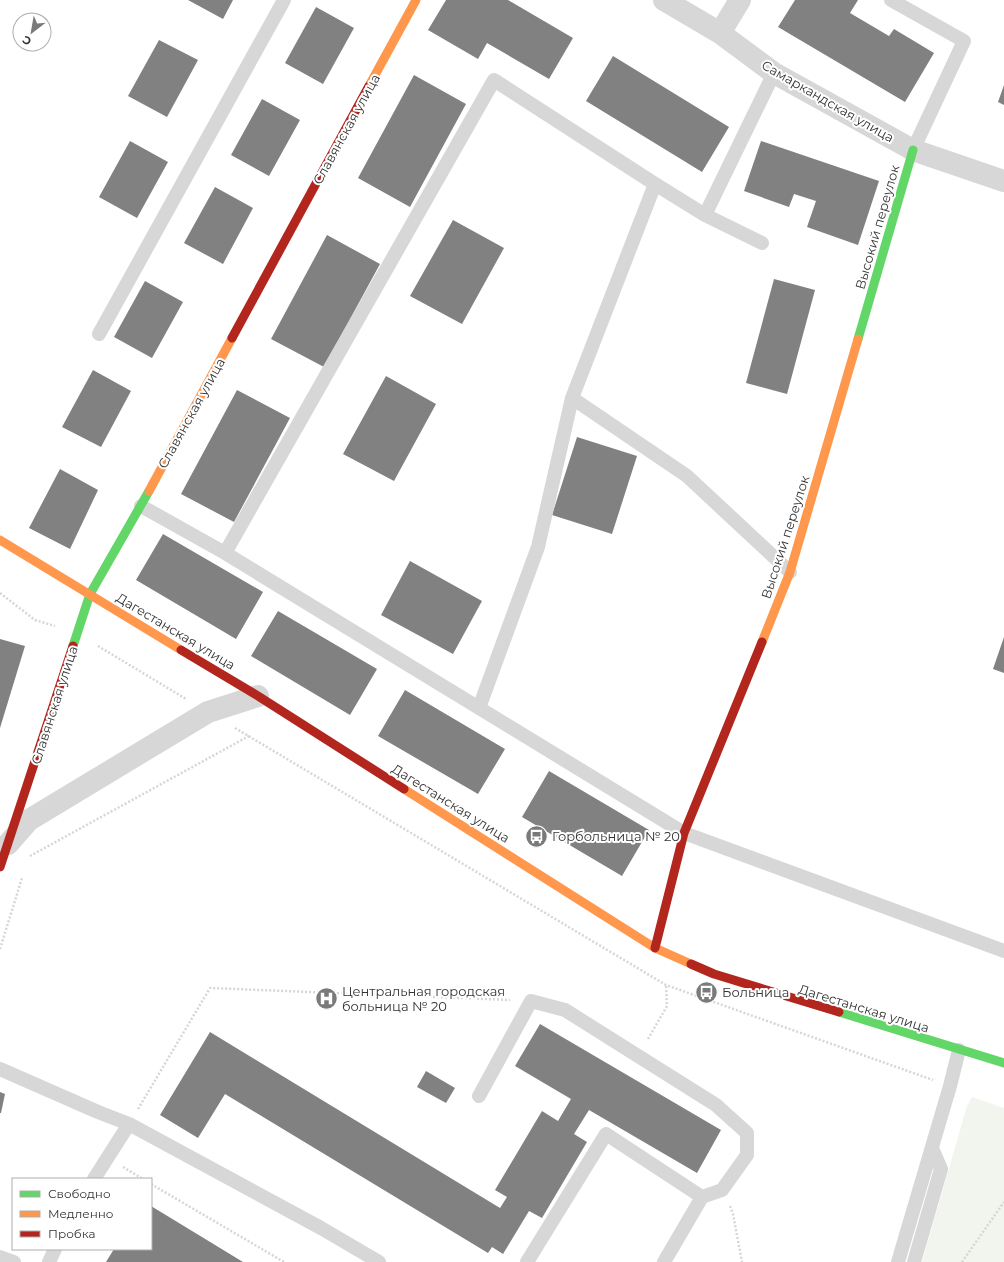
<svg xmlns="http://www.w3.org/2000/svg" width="1004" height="1262" font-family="Montserrat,sans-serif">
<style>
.green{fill:#f1f5ed}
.building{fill:#818181}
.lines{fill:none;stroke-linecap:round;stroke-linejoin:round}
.path{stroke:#d6d6d6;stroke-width:2.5;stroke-dasharray:2 2;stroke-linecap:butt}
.lane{stroke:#d7d7d7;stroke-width:14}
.street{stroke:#d7d7d7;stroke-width:22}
.fast{stroke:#63d668;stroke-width:9}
.slow{stroke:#ff974d;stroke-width:9}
.jam{stroke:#b3261e;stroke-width:9}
.labels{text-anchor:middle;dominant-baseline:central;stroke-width:4;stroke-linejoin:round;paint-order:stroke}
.street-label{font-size:13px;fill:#333;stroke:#fff}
.poi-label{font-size:13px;fill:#333;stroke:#fff;text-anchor:start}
</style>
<rect width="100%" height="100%" fill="#fff"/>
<!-- green -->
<path class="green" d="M972,1097l32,11v154h-82l45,-156z"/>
<!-- building -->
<path class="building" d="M188,0h45l-10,19z
M446,0h62l65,38 -24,41 -62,-36 -9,16 -50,-29z
M795,0h63l-8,13 39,23 5,-7 40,24 -29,49 -127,-75z
M316,7l38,21 -31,56 -38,-21z
M159,40l39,20 -31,57 -39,-21z
M613,56l116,71 -27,45 -116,-71z
M414,75l52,29 -56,103 -52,-29z
M1004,85v20l-6,-3z
M262,99l38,21 -31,56 -38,-21z
M130,141l38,21 -31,56 -38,-21z
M761,141l118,40 -21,64 -51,-18 9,-26 -22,-7 -5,13 -45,-16z
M215,187l38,21 -30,56 -39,-21z
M453,220l51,28 -42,76 -52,-28z
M327,235l53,29 -56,103 -53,-28z
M774,279l41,11 -28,104 -41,-11z
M145,281l38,21 -31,56 -38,-21z
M93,370l38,21 -30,56 -39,-20z
M386,376l50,28 -42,77 -51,-27z
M237,390l53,28 -56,104 -53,-28z
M577,437l60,19 -25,78 -60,-19z
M60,469l38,21 -28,59 -41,-21z
M163,534l100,58 -27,47 -100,-59z
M410,561l72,40 -29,53 -72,-39z
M278,611l99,58 -27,46 -99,-59z
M1004,637v36l-11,-4z
M0,639l25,7 -25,82z
M405,690l100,59 -27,45 -100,-58z
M549,771l100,59 -27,46 -100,-59z
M540,1024l181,106 -24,43 -108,-63 -15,24 13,8 -45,76 -13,-7 -26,43 -11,-7 -4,6 -263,-159 -27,44 -38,-23 50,-83 290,176 7,-11 -12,-7 47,-79 16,10 13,-22 -56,-33z
M426,1071l29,17 -9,15 -29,-16z
M0,1092l5,2 -4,19h-1z
M151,1206l92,56h-137l8,-13h37z"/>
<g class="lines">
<!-- path -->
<path class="path" d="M0,593l35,27 20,6
M98,646l88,53
M235,728l431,257 267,95
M30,856l219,-120
M0,949l22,-71
M648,1039l19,-33 -1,-21
M138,1109l72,-121 300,12
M123,1167l20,12
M151,1184l133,78
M730,1206l3,8 9,48
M962,1262l42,-60"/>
<!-- lane -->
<path class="lane" d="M891,0l73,41 -51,109
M705,215l69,-142
M99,334l185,-334
M572,398l115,78 103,96
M141,506l84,47 459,280 320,118
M225,553l269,-473 161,104 50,31 57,28
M479,708l59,-161 34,-149 83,-214
M0,1069l98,43 31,12 192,104 58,34
M479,1096l52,-95 34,9 151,95 31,28v22l-25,35 -20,7 -96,-63 -79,128
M94,1179l35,-55
M0,1257l14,5
M49,1262l6,-13
M664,1262l38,-65
M898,1262l52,-176 9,-36
M914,1262l27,-93 -9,-21"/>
<!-- street -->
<path class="street" d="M664,0l56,33 54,40 139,77 91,31
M720,33l20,-33
M8,844l21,-24 179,-108 50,-16"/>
<!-- fast -->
<path class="fast" d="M858,339l55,-189
M73,646l17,-52 59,-103
M839,1012l165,51"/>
<!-- slow -->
<path class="slow" d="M369,86l47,-86
M149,491l83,-153
M0,540l181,110
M762,642l28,-70 68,-233
M404,789l251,159 36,16"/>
<!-- jam -->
<path class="jam" d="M232,338l137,-252
M181,650l77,46 146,93
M0,867l73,-221
M655,948l29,-115 78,-191
M691,964l23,10 125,38"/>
</g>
<!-- icons -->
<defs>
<symbol id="bus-disc" viewBox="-11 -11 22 22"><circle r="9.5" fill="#7a7a7a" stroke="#fff"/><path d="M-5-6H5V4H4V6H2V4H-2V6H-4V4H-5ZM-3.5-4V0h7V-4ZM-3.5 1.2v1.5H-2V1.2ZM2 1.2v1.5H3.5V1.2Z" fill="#fff"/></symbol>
<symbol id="hospital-disc" viewBox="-11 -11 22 22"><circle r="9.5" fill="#7a7a7a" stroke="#fff"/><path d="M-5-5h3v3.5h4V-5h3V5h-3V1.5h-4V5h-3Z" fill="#fff"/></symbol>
</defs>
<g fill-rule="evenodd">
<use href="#bus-disc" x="524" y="824" width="25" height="25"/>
<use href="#bus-disc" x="694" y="980" width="25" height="25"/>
<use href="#hospital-disc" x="314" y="986" width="25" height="25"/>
</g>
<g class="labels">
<!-- street labels -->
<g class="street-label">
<text transform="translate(828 101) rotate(30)">Самаркандская улица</text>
<text transform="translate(346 129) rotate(-61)">Славянская улица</text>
<text transform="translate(877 227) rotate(-74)">Высокий переулок</text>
<text transform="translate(191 413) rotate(-61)">Славянская улица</text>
<text transform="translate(785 537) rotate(-72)">Высокий переулок</text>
<text transform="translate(176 631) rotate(31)">Дагестанская улица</text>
<text transform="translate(54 705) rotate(-72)">Славянская улица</text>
<text transform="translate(451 803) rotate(32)">Дагестанская улица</text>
<text transform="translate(864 1008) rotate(17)">Дагестанская улица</text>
</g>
<!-- poi labels -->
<g class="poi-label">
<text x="552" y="836">Горбольница № 20</text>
<text x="342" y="991">Центральная городская<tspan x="342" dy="15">больница № 20</tspan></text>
<text x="722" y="992">Больница</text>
</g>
</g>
<!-- legend -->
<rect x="12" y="1178" width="140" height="72" fill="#ffffff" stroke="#adadad"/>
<rect x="20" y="1191" width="20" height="6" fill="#63d668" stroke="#adadad"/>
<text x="48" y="1198" font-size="12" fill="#333333">Свободно</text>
<rect x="20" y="1211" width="20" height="6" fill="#ff974d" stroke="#adadad"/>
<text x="48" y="1218" font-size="12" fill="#333333">Медленно</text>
<rect x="20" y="1231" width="20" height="6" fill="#b3261e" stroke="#adadad"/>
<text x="48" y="1238" font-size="12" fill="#333333">Пробка</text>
<!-- north arrow -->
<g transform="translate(32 32) rotate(211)"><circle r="19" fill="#ffffff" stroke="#adadad"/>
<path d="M0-3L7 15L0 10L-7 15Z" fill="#7a7a7a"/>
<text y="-6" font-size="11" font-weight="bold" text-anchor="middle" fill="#333333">С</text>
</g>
</svg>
